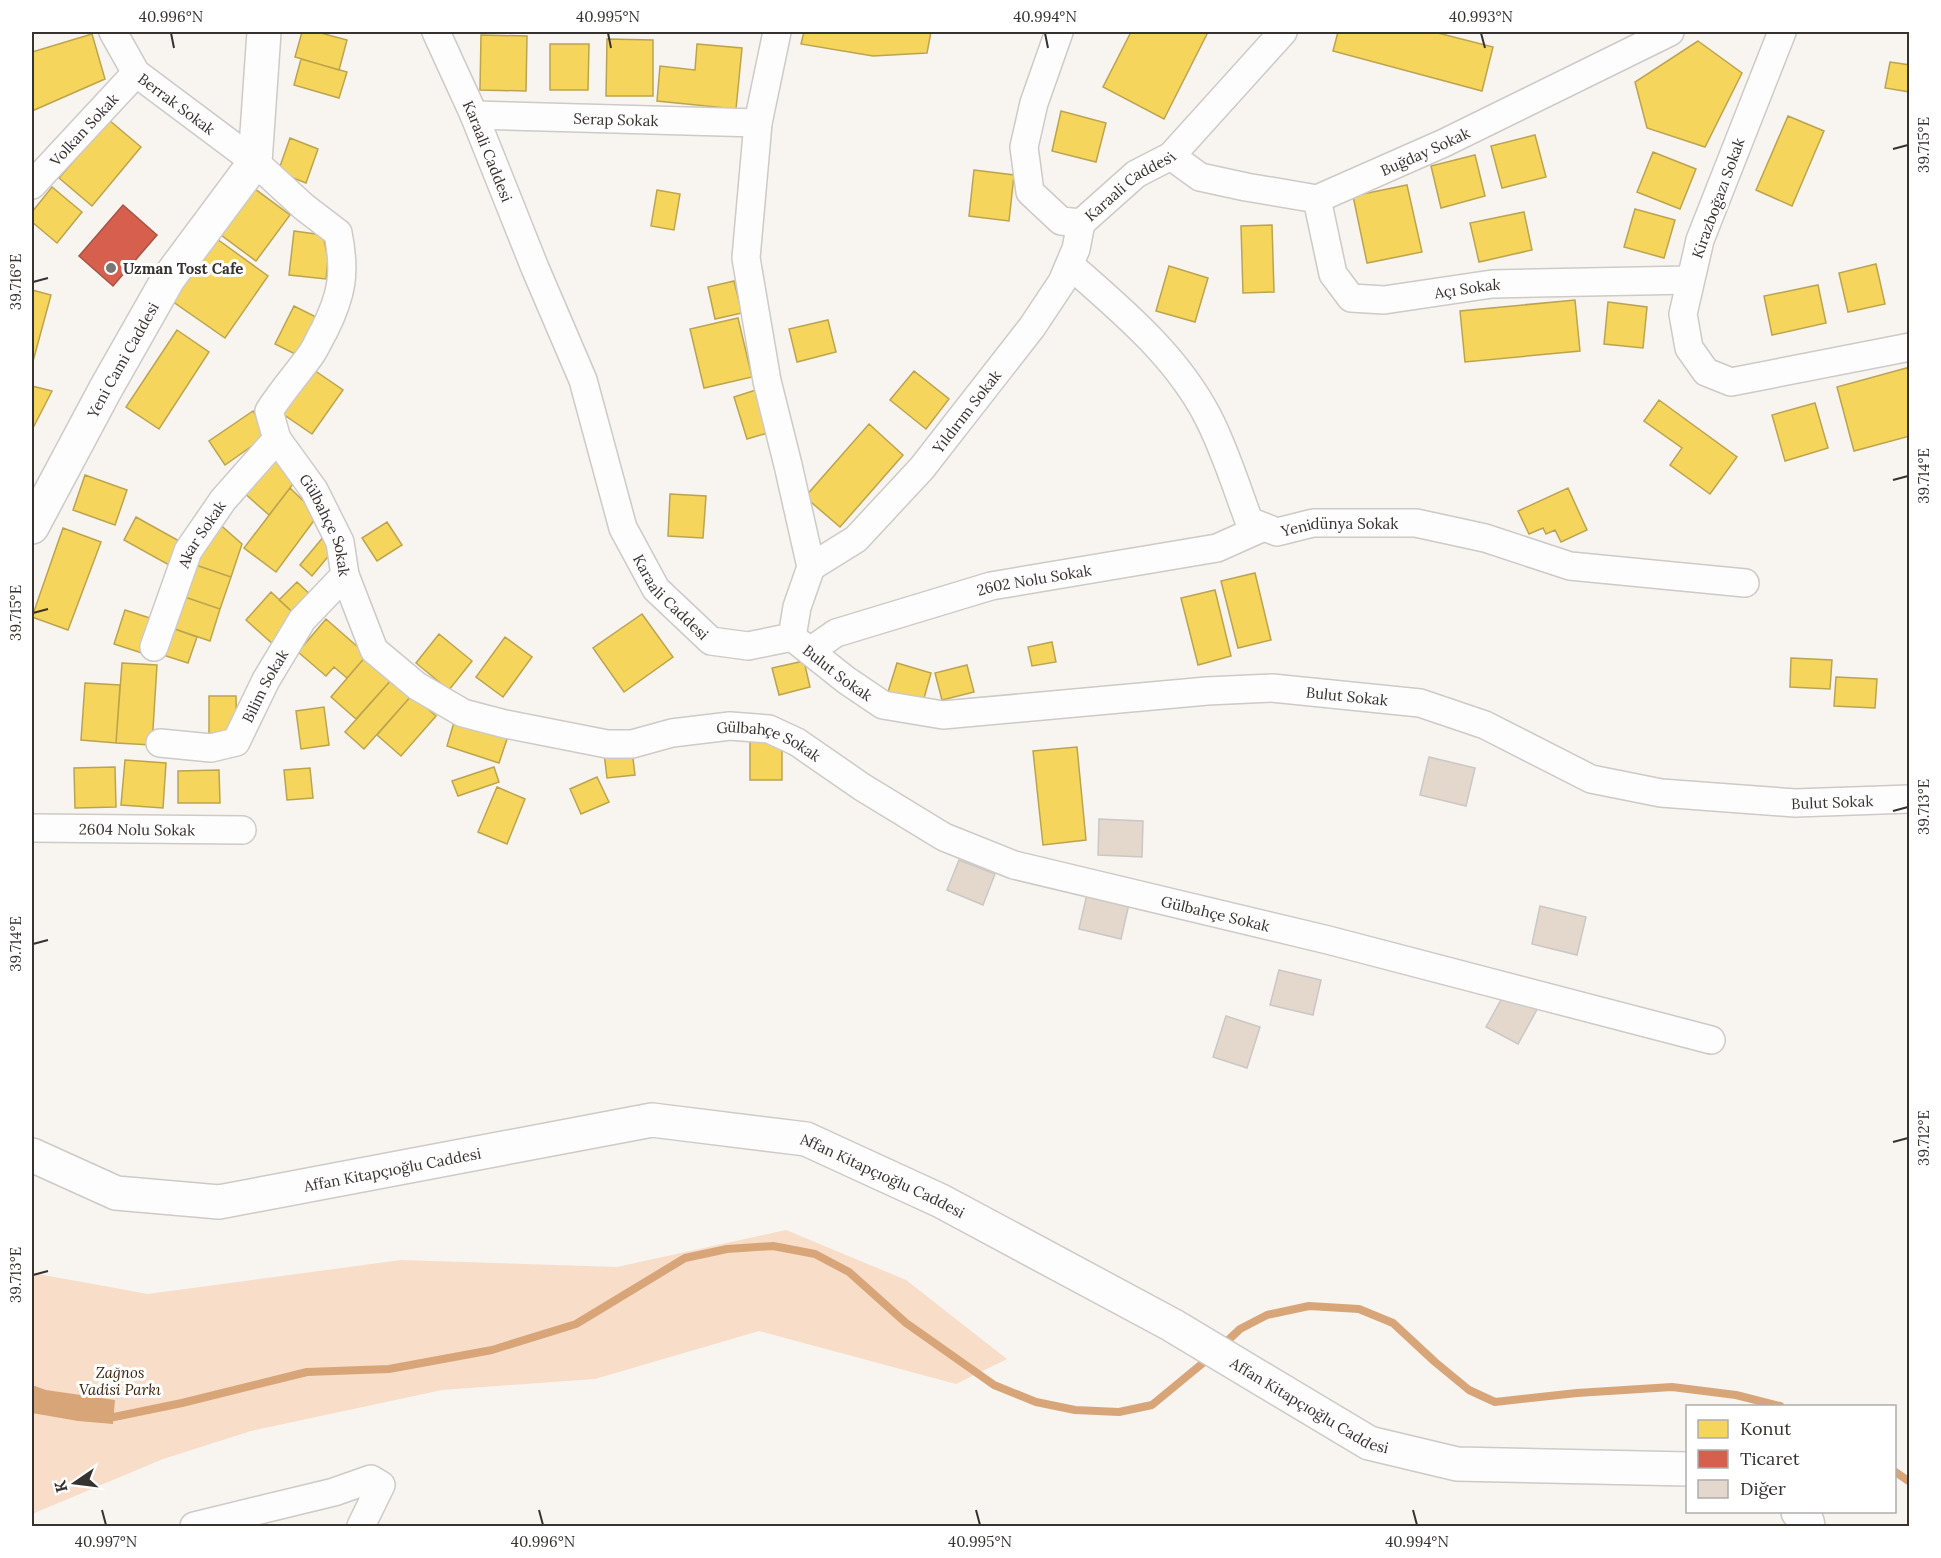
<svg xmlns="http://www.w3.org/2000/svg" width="1941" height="1558" font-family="Lora,serif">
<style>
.green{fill:#f8ddc8}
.water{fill:#d8a578}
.homes{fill:#f6d55c;stroke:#bca44f;stroke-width:1.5}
.shops{fill:#d6604d;stroke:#a65244;stroke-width:1.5}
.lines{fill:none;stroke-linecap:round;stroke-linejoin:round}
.stream{stroke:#d8a578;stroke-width:8}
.building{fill:#e4d7cc;stroke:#cac7c4;stroke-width:1.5}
.minor-casing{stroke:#cdcac7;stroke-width:30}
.tertiary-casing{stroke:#cdcac7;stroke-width:36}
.minor{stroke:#fefdfd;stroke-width:27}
.tertiary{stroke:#fefdfd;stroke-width:33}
.ticks{fill:none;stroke:#363230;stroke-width:2}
.poi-dot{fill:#7a7673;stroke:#fff;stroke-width:2}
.labels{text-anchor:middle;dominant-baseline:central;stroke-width:6;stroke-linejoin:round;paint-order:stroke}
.street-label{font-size:15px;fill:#363230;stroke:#fff}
.poi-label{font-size:15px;font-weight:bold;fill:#363230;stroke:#fff;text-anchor:start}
.park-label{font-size:15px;font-style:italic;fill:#3e2105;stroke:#fff}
.neatline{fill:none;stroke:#363230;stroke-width:2}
.ticks-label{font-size:15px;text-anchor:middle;fill:#363230}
</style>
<rect width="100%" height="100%" fill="#f8f4f0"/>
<!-- green -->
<path class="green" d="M786,1230l120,50 101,79 -51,25 -197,-53 -164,48 -153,11 -191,41 -88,28 -131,55v-241l116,21 253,-34 216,7z"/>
<!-- water -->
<path class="water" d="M32,1385l14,5 69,10 -2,24 -35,-3 -46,-8z"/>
<!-- homes -->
<path class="homes" d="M302,32h15l30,8 -8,30 -44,-13z
M804,32h127l-4,21 -54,3 -72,-12z
M1131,32h77l-44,87 -61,-32z
M1338,32h96l59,15 -11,44 -149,-40z
M92,34l13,45 -73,32v-59z
M481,35l46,1 -1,55 -46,-1z
M607,39l46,1v56h-47z
M1698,41l44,32 -37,74 -58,-19 -12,-46z
M550,44h39l-1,46h-38z
M697,44l45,4 -6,61 -79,-8 3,-35 35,4z
M301,59l46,13 -8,26 -45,-13z
M1890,62l20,3v27l-25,-4z
M1061,111l45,12 -10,39 -44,-11z
M1788,116l36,15 -32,75 -36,-16z
M109,120l32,27 -49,59 -33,-28z
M1535,135l11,42 -44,11 -11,-42z
M290,138l28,11 -12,34 -28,-11z
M1653,152l43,17 -16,40 -43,-17z
M1475,155l10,41 -44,12 -10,-42z
M974,170l40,5 -5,46 -40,-5z
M1407,185l15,67 -55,11 -14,-67z
M251,186l39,29 -34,46 -39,-29z
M52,187l30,25 -25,31 -25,-21v-10z
M657,190l23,4 -6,36 -23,-4z
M1635,209l40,11 -11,38 -40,-11z
M1524,212l8,38 -53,12 -9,-39z
M1272,225l2,67 -31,1 -2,-67z
M294,231l29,4 5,24 -2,20 -37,-4z
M217,239l51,37 -43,62 -53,-37z
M1876,264l9,40 -37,8 -9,-39z
M1169,266l39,12 -13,44 -39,-11z
M734,281l8,32 -27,6 -7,-32z
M1818,285l8,38 -54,12 -8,-39z
M32,290l19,5 -19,70z
M1575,300l5,51 -115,11 -5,-51z
M1608,302l39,5 -4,41 -39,-4z
M294,306l26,13 -19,38 -26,-13z
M738,318l14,59 -48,11 -14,-59z
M828,320l8,32 -39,10 -8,-33z
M177,330l32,22 -50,77 -33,-22z
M1910,367v69l-56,15 -17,-64z
M311,368l32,22 -31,44 -32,-22z
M914,371l35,28 -23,30 -36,-29z
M32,386l20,5 -20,39z
M759,389l12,43 -24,7 -13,-42z
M1659,400l78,57 -27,37 -40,-29 12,-17 -38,-27z
M1815,403l13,45 -43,13 -13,-46z
M253,411l16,23 -44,31 -16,-24z
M869,424l34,31 -63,72 -35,-30z
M273,455l20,29 -24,31 -27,-24z
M85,475l42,15 -12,35 -42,-15z
M290,488l28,27 -42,57 -32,-24z
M1568,488l19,42 -26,12 -6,-12 -9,4 -3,-6 -14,6 -11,-23z
M670,494l36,2 -3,42 -35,-2z
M136,517l45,25 -12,23 -45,-25z
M216,521l26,23 -11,33 -41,-14z
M387,522l15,23 -25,16 -15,-23z
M63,528l38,14 -33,88 -36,-13z
M324,536l12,11 -24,29 -12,-11z
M190,563l41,14 -11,32 -41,-14z
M1255,573l16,67 -33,8 -17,-67z
M297,582l20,19 -17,18 -21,-19z
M1215,590l16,66 -33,9 -17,-67z
M271,592l29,27 -25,27 -29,-26z
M179,595l41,14 -10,32 -41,-14z
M125,610l28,9 -11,34 -28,-9z
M642,614l31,43 -49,35 -31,-44z
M326,619l41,36 -20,23 -13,-11 -8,9 -28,-24z
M169,627l28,10 -9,26 -28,-9z
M439,634l33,27 -23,29 -33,-27z
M505,637l27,20 -29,40 -27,-20z
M1052,642l4,20 -24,4 -4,-19z
M367,655l26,23 -37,41 -25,-22z
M1791,658l41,2 -2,29 -40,-2z
M804,661l6,26 -31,8 -7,-27z
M122,663l35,2 -5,80 -36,-2z
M897,663l34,10 -8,29 -35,-10z
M967,665l7,27 -32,8 -7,-27z
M1836,677l41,2 -2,29 -41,-2z
M393,678l19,17 -48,54 -19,-17z
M85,683l35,2 -4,58 -35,-3z
M412,695l24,21 -35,40 -24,-21z
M209,696h27l1,41h-28z
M324,707l5,38 -28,4 -5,-38z
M455,719l53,17 -9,27 -52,-17z
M782,740v40h-32v-39z
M1077,747l9,93 -43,5 -10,-94z
M632,750l3,25 -28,3 -3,-25z
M125,760l41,3 -3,45 -42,-3z
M115,767l1,40 -41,1 -1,-40z
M494,767l5,15 -41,14 -6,-15z
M310,768l3,30 -26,2 -3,-30z
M219,770l1,33h-42v-32z
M597,777l12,25 -28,12 -11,-25z
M497,787l28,12 -18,45 -29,-12z"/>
<!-- shops -->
<path class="shops" d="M123,205l34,30 -44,51 -34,-30z"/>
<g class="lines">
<!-- stream -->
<path class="stream" d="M1223,1345l17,-16 27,-14 42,-9 50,3 34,14 42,39 34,28 26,12 82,-9 95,-6 64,8 44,11
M114,1417l68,-14 125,-31 82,-3 103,-19 84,-26 109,-66 42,-9 46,-3 42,8 34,18 57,51 88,62 42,17 39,8 44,2 33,-7 57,-47
M1894,1471l16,11"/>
</g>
<!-- building -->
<path class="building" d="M1429,757l46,11 -9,38 -46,-11z
M1099,819l44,2 -1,36 -44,-2z
M959,860l36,14 -12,31 -36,-15z
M1087,894l42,10 -8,35 -42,-10z
M1540,906l46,11 -9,38 -45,-11z
M1279,970l42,10 -8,35 -43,-10z
M1507,989l32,17 -21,38 -32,-17z
M1226,1016l34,11 -13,41 -34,-11z"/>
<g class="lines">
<defs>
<g id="minor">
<path id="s1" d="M113,32l23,41 119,89 49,45 34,26c8,40 4,62 -14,98 -5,8 -8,17 -14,25 -14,19 -28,35 -41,55l8,28 37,51 26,52 5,33 29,75 43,36 46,27 42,11 102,20h25l40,-11 58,-7 39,3 28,13 65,45 82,50 70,28 314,75 383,100"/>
<path id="s2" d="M436,32l38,83 61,153 48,112 40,148 33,61 55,52 37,5 44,-9 5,-30 14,-40 -23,-102 -21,-84 -21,-123 12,-135 19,-91"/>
<path id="s3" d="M1059,32l-25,71 -10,44 6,45 31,29 20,2 55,-49 35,-18 112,-124"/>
<path d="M1782,32l-82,208 -17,74 6,34 17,24 25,10 179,-35"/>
<path id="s4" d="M474,115l284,8"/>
<path id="s5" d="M1171,156l29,21 46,10 71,12 127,-56 226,-111"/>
<path id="s6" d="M32,185l104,-112"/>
<path id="s7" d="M1317,199l16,75 18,24 33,2 108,-16 198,-4"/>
<path id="s8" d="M1070,265c51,45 106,90 138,152 17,33 28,69 41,104l28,11 36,-9h103l69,15 85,28 175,17"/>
<path id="s9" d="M811,567l45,-28 66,-71 110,-141 30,-45 14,-33 5,-26"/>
<path id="s10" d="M792,637l54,43 37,25 60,10 264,-24 65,-3 148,15 65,22 106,54 70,14 134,10 115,-4"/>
<path id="s11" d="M154,647l34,-96 35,-51 54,-61"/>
<path id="s12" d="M810,651l26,-18 155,-47 226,-38 47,-21"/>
<path id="s13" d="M160,743l51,5 25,-6 30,-62 36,-60 43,-45"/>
<path id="s14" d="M32,828l210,2"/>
<path d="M194,1526l140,-34 37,-13 10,6 -20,41"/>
</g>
<g id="tertiary">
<path id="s15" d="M32,527l73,-137 63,-111 87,-117 9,-130"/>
<path id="s16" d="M32,1155l84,38 103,9 433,-82 154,19 135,62 231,124 197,118 88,21 231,5"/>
<path d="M1798,1512l9,9 1,5"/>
</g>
</defs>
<!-- minor casing -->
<use href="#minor" class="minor-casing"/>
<!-- tertiary casing -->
<use href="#tertiary" class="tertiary-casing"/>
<!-- minor -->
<use href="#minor" class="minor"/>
<!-- tertiary -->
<use href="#tertiary" class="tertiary"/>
</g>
<!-- ticks -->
<path class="ticks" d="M171,33l3,15M608,33l3,15M1045,33l3,15M1481,33l4,15M1893,149l15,-4M33,282l15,-4M1893,480l15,-4M33,613l15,-4M1893,811l15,-4M33,944l15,-4M1893,1142l15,-4M33,1275l15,-4M102,1510l4,15M539,1510l4,15M976,1510l4,15M1413,1510l4,15"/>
<!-- markers -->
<circle class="poi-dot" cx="111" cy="268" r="6"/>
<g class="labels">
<!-- street labels -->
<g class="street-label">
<text stroke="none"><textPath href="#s1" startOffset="98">Berrak Sokak</textPath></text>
<text stroke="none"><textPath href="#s4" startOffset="142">Serap Sokak</textPath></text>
<text stroke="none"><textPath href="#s6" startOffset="76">Volkan Sokak</textPath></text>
<text stroke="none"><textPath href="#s2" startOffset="130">Karaali Caddesi</textPath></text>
<text stroke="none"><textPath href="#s5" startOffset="273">Buğday Sokak</textPath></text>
<text stroke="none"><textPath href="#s3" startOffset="290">Karaali Caddesi</textPath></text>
<text transform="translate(1718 198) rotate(-70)">Kirazboğazı Sokak</text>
<text stroke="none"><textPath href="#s7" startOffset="224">Açı Sokak</textPath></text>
<text stroke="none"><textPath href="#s15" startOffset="190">Yeni Cami Caddesi</textPath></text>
<text stroke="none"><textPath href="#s9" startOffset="222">Yıldırım Sokak</textPath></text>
<text stroke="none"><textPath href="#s1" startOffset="633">Gülbahçe Sokak</textPath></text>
<text stroke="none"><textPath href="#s8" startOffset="412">Yenidünya Sokak</textPath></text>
<text stroke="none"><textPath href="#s11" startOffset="123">Akar Sokak</textPath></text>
<text stroke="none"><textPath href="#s12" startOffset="237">2602 Nolu Sokak</textPath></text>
<text stroke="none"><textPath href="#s2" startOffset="616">Karaali Caddesi</textPath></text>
<text stroke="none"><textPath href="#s10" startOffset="58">Bulut Sokak</textPath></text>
<text stroke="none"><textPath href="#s13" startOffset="140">Bilim Sokak</textPath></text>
<text stroke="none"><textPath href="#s10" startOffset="580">Bulut Sokak</textPath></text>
<text stroke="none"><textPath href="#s1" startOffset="1191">Gülbahçe Sokak</textPath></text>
<text stroke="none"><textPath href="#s10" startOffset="1084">Bulut Sokak</textPath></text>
<text stroke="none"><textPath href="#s14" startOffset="105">2604 Nolu Sokak</textPath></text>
<text stroke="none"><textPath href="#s1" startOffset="1677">Gülbahçe Sokak</textPath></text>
<text stroke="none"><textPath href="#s16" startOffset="372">Affan Kitapçıoğlu Caddesi</textPath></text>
<text stroke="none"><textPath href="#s16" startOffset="876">Affan Kitapçıoğlu Caddesi</textPath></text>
<text stroke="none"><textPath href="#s16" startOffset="1362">Affan Kitapçıoğlu Caddesi</textPath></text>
</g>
<!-- poi labels -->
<g class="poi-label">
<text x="123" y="268">Uzman Tost Cafe</text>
</g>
<!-- park labels -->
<g class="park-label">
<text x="120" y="1372">Zağnos<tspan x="120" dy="17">Vadisi Parkı</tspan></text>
</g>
</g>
<!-- border -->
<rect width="1941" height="1558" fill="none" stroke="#ffffff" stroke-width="66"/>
<!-- legend -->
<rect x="1686" y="1405" width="210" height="108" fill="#ffffff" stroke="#afadac" stroke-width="1.5"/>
<rect x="1698" y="1420" width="30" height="18" fill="#f6d55c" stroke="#afadac" stroke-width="1.5"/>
<text x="1740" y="1435" font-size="18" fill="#363230">Konut</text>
<rect x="1698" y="1450" width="30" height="18" fill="#d6604d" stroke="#afadac" stroke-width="1.5"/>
<text x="1740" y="1465" font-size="18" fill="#363230">Ticaret</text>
<rect x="1698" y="1480" width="30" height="18" fill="#e4d7cc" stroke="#afadac" stroke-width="1.5"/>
<text x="1740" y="1495" font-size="18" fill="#363230">Diğer</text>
<!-- north arrow -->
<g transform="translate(75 1483) rotate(256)" stroke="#ffffff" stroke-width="4.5" paint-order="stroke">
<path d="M0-4.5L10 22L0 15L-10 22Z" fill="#363230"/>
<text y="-9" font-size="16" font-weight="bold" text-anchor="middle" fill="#363230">K</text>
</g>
<rect x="33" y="33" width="1875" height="1492" class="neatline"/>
<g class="ticks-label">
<text x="171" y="22">40.996°N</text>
<text x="608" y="22">40.995°N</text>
<text x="1045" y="22">40.994°N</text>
<text x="1481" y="22">40.993°N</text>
<text transform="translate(1924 145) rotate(-90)" y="5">39.715°E</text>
<text transform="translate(16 282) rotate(-90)" y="5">39.716°E</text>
<text transform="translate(1924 476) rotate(-90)" y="5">39.714°E</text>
<text transform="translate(16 613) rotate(-90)" y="5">39.715°E</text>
<text transform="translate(1924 807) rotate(-90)" y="5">39.713°E</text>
<text transform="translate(16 944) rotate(-90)" y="5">39.714°E</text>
<text transform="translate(1924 1138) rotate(-90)" y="5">39.712°E</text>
<text transform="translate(16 1275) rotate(-90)" y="5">39.713°E</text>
<text x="106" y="1547">40.997°N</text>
<text x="543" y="1547">40.996°N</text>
<text x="980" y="1547">40.995°N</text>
<text x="1417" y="1547">40.994°N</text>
</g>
</svg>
